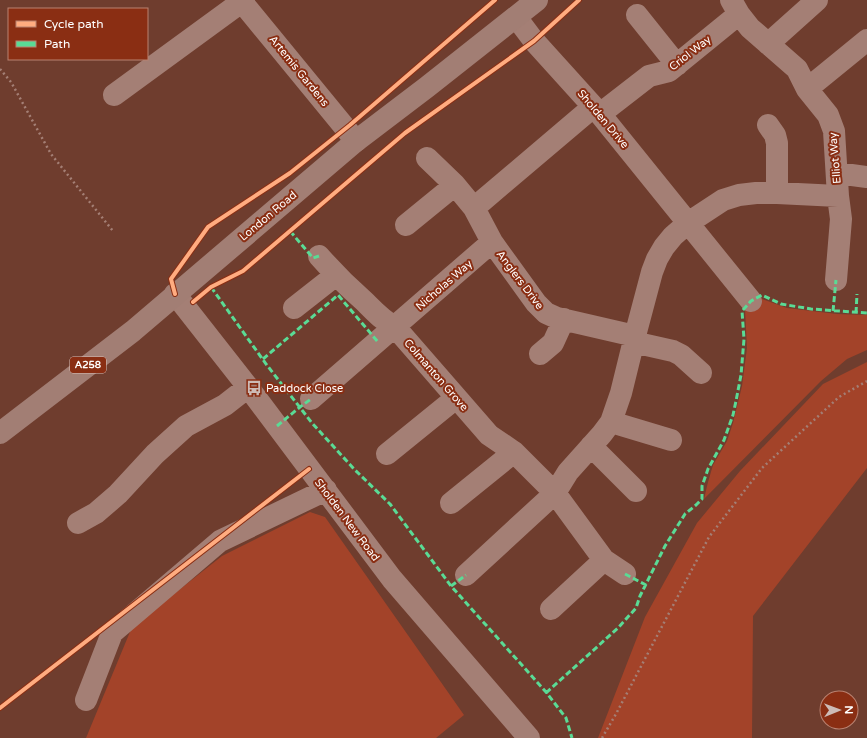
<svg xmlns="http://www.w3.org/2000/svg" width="867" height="738" font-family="'Varela Round',sans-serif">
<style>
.green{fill:#a34329}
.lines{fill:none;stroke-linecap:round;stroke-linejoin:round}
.path{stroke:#a47f75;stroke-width:2.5;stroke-dasharray:2 3;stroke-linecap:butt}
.minor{stroke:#a47f75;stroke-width:22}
.major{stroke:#a27e74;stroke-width:22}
.quiet{stroke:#5adb95;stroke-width:3;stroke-dasharray:6 3;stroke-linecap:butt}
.cycleway-casing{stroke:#8a2e13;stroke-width:6}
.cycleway{stroke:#ffac80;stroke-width:4}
.labels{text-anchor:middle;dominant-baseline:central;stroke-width:4;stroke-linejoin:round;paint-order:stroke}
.shield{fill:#8a2e13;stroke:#dcc0b8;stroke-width:1}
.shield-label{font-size:10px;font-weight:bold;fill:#fff}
.street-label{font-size:11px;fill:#fff;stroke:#8a2e13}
.poi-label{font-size:11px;fill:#fff;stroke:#8a2e13;text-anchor:start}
</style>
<rect width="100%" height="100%" fill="#6f3d2e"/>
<!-- green -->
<path class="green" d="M759,298l28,10 50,6 30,1v35l-20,9 -26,22 -117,118 4,-17 5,-17 14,-24 6,-18 9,-37 5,-38 -2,-39z
M867,362v106l-114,148 -1,122h-154l47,-121 52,-94 43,-52 83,-87z
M310,512l15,5 139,198 -28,23h-350l46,-111 90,-71z"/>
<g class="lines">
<!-- path -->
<path class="path" d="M0,69l11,13 40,72 62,77
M602,738l14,-24 93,-177 53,-69 77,-71 28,-16"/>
<!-- minor -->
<path class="minor" d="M242,2l114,139
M637,15l40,50
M516,17l18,24 66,73 151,187
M768,44l49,-44
M807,89l60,-49
M114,95l130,-95
M600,114l49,-38 20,-5 70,-57
M768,125l7,10 2,8v50
M427,158l28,27 19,23 18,34 44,61 10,10 11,5 78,18
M837,173l30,4
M474,208l119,-101
M406,225l49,-40
M319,256c14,16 29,31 45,45 10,10 19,20 31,26l94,108 25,17 41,41 13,-21 34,-38 9,-12 10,-29 14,-57 17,-64 5,-13 7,-12 9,-11 15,-13 35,-23 16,-5 17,-2h21l61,3 -4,-65 -6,-16 -21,-26 -10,-20 -47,-41 -11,-14 -8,-14
M836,280l5,-61 -3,-23
M175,294l73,93 144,192 137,159
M294,308l42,-33
M633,342l40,9 8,4 20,18
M540,354l13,-11 11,-24
M311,399l181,-157
M611,422l60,18
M591,446l45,45
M387,454l69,-56
M451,503l63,-51
M78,523l18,-10 22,-19 37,-40 31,-28 39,-21 23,-18
M466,575l89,-82 49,67 21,14
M551,609l53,-49
M86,700l26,-67 108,-92 106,-51"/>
<!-- major -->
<path class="major" d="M0,433l133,-102 223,-190 71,-54 110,-87"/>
<!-- quiet -->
<path class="quiet" d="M290,231l23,27 6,-2
M211,287l55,77 46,59 42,46 36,35 61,82 95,106 20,26 6,20
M833,311l3,-31
M856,313l1,-19
M263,359l75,-64 40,47
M277,426l23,-19 11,-8
M625,574l21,11
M451,586l15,-11
M546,693l72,-65 18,-20 4,-12 25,-50 20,-32 11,-9 6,-6v-13l6,-17 16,-29 9,-25 3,-14 5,-26 3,-36 -2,-28 9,-10 11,-6 19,9 30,5 56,4"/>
<defs>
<path id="cycleway" d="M175,294l-4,-15 37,-52 82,-54 60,-48 145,-125
M193,302l18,-15 32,-16 162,-138 129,-92 45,-41
M0,708l309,-239"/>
</defs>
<!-- cycleway casing -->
<use href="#cycleway" class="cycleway-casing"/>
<!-- cycleway -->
<use href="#cycleway" class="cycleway"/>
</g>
<!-- icons -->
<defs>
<symbol id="bus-bare" viewBox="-9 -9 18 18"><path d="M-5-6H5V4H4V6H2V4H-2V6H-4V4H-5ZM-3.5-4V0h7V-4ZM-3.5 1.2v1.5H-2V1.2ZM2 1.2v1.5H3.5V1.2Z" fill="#cdbbb6" stroke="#8a2e13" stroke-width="2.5" paint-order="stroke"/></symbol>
</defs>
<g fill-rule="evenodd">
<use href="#bus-bare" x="243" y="377" width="22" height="22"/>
</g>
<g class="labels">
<!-- shield labels -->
<rect class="shield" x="70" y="357" width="36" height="16" rx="3"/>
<g class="shield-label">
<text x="88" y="365">A258</text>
</g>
<!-- street labels -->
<g class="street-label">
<text transform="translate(690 53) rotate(-38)">Criol Way</text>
<text transform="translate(299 71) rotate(51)">Artemis Gardens</text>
<text transform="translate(603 119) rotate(50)">Sholden Drive</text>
<text transform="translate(835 158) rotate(-95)">Elliot Way</text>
<text transform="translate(268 216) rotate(-40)">London Road</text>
<text transform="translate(520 280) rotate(53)">Anglers Drive</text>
<text transform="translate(444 285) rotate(-41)">Nicholas Way</text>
<text transform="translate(436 375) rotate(49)">Colmanton Grove</text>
<text transform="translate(347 520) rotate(53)">Sholden New Road</text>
</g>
<!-- poi labels -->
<g class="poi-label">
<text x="266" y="388">Paddock Close</text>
</g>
</g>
<!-- legend -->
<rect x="8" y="8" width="140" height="52" fill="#8a2e13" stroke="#b98271"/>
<rect x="16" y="21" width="20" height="6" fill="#ffac80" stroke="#b98271"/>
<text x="44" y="28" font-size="12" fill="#ffffff">Cycle path</text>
<rect x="16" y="41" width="20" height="6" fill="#5adb95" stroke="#b98271"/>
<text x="44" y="48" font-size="12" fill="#ffffff">Path</text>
<!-- north arrow -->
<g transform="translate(839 710) rotate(89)"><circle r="19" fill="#8a2e13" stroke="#b98271"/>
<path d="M0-3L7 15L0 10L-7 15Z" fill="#cdbbb6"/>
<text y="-6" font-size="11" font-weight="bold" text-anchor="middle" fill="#ffffff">N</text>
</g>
</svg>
